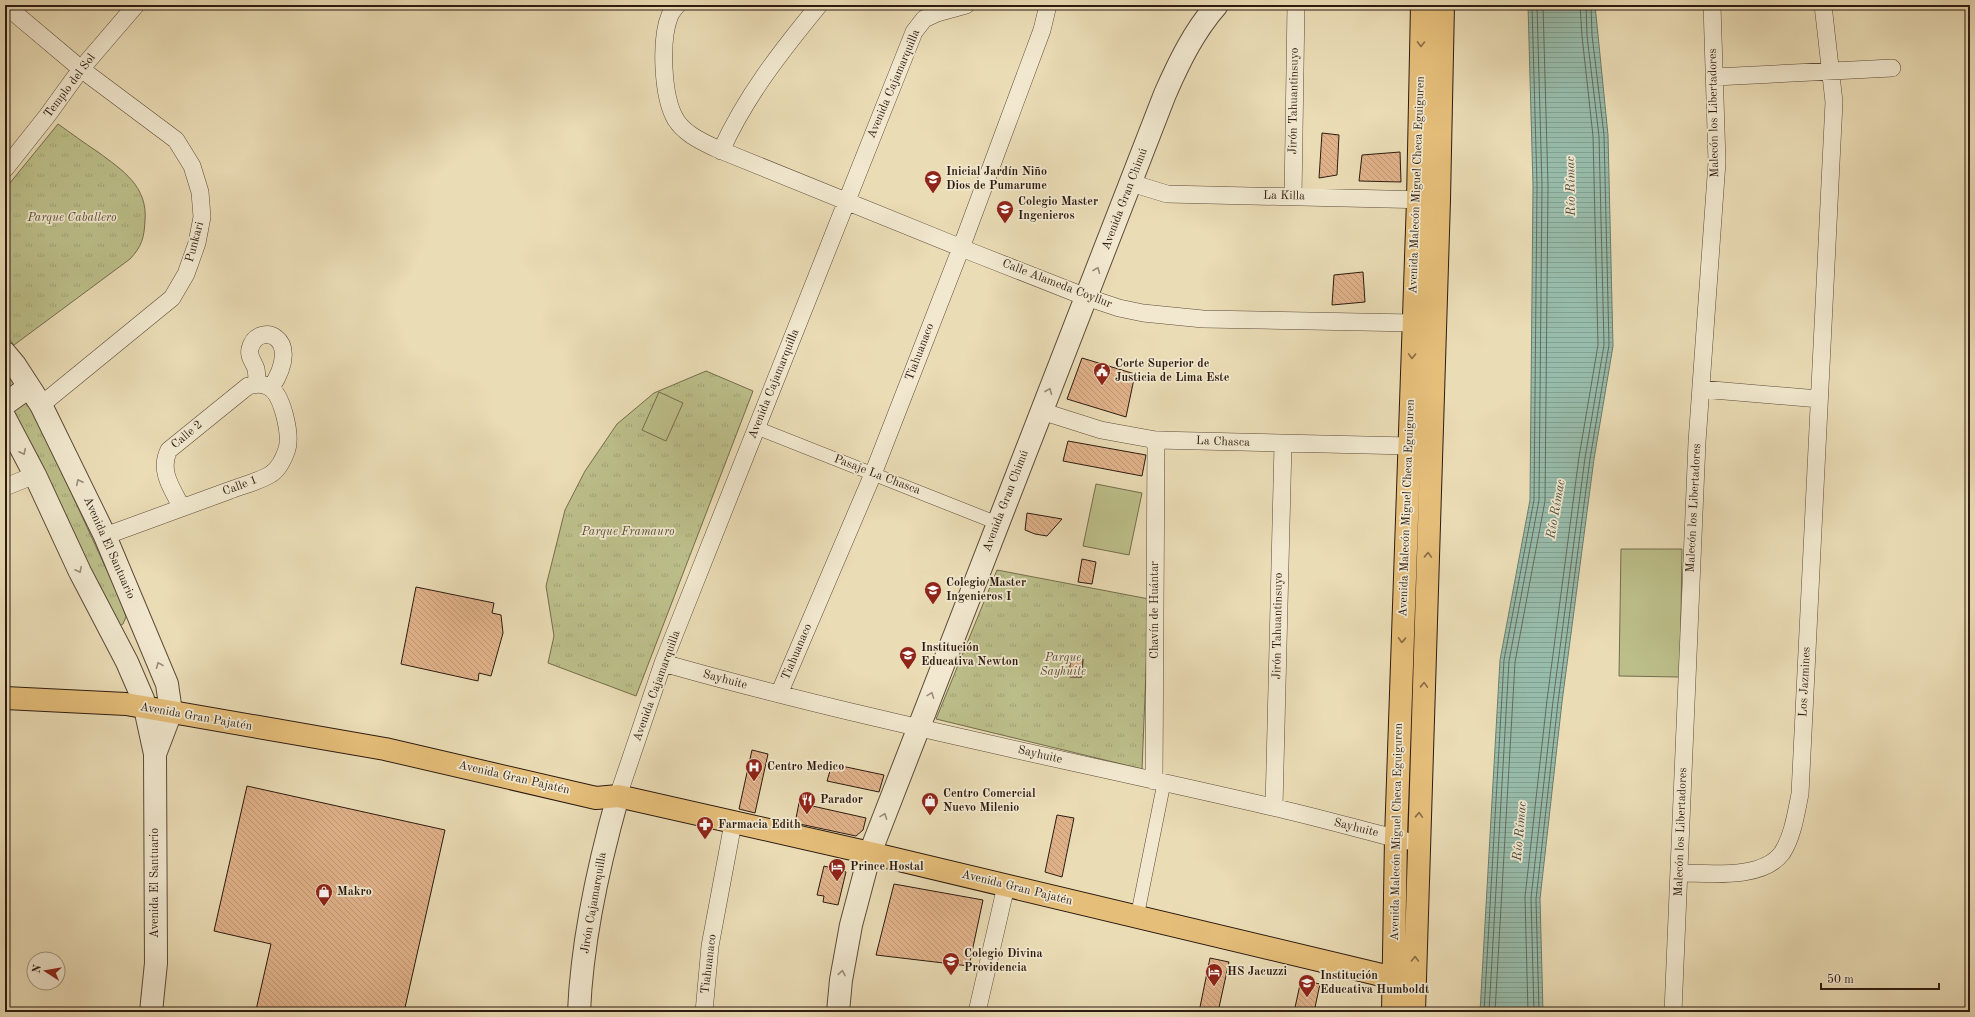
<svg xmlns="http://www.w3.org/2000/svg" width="1975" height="1017" font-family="'Old Standard TT',serif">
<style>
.grass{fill:url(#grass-tufts);stroke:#746d4d}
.pitch{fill:#bcbf8a;stroke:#746d4d}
.water{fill:url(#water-rules);stroke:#6d7c6d}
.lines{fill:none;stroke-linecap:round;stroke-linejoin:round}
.shore{stroke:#626c5e;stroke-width:1}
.building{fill:url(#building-back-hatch);stroke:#2d1b10}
.pedestrian-casing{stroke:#5c4b39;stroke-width:14}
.minor-casing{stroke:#5c4b39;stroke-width:18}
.tertiary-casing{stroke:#5c4b39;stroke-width:24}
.primary-casing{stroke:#2d1b10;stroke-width:24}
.pedestrian{stroke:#f1e8cf;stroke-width:13}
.minor{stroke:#f1e8cf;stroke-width:17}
.tertiary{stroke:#f1e8cf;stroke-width:22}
.primary{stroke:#e5be7a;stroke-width:22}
.oneway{stroke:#896c45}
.oneway2{stroke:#998c79}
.labels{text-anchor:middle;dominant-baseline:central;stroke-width:3.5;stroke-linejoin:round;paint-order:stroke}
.street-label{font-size:12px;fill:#2d1b10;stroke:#f1e8cf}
.poi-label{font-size:12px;font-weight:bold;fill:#2d1b10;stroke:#f1e8cf;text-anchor:start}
.park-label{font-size:12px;font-style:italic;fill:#584c35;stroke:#f1e8cf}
.water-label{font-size:13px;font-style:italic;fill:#4d4b3e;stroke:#f1e8cf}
</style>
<defs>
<pattern id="grass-tufts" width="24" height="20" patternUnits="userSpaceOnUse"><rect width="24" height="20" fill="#bcbf8a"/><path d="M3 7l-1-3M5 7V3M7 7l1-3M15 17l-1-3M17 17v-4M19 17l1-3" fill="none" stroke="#a2a476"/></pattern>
<pattern id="water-rules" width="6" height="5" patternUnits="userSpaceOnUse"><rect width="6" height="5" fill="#98bcab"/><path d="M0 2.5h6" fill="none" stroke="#83a192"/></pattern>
<pattern id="building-back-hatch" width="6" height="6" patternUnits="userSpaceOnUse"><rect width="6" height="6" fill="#e0b28a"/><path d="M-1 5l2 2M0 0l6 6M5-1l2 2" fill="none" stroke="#c09876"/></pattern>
</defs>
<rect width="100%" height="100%" fill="#eadcb5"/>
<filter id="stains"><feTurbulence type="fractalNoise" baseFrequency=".005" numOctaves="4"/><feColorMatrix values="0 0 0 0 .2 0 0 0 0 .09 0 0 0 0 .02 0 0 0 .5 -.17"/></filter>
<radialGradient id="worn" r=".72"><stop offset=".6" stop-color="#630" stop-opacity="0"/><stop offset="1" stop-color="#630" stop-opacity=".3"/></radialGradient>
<!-- grass -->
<path class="grass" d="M58,124c13,9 26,19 40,28 24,18 50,34 47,69 -1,17 -3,25 -15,38l-116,86 -9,-11v-145z
M5,371l25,34 10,20 81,176 5,16 -3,7 -6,3 -112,-222z
M706,371l47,20 -117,305 -88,-33 6,-27 -8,-50 19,-76 20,-39 32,-47 37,-31z
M997,570l152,29 -7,170 -206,-50z"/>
<!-- pitch -->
<path class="pitch" d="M659,392l24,11 -17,38 -24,-11z
M1096,484l46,9 -13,62 -46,-9z
M1621,549h61l-2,128 -61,-1z"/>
<!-- water -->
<path class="water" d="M1528,5h67l13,130 5,211 -19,113 -32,243 -22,197 3,113h-63l20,-352 30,-160 3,-314z"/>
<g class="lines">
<!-- shore -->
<path class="shore" d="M1484,1012l20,-352 30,-160 3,-314 -5,-181
M1489,1012l20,-351 30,-161 3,-314 -5,-181
M1495,1012l20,-350 30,-161 3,-315 -5,-181
M1528,1012l-3,-115 22,-197 32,-243 19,-112 -5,-209 -11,-100 -2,-31
M1534,1012l-3,-114 22,-197 32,-243 19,-113 -5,-209 -12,-100 -1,-31
M1539,1012l-3,-113 22,-197 32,-243 19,-114 -5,-210 -12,-100 -1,-30"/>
</g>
<!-- building -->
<path class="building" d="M1322,133l17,2 -2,40 -18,3z
M1400,152l1,30 -42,-1 3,-26z
M1363,272l2,30 -33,3 2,-30z
M1082,358l53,16 -9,43 -59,-18z
M1068,441l78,14 -4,21 -79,-15z
M1027,513l35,6 -15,17 -12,-2 -10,-4z
M1082,559l14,3 -4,22 -14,-2z
M416,587l78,16 -2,10 9,2 2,18 -12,43 -12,-3 -1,8 -77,-17z
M1070,658l13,1 -1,18h-12z
M752,750l16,4 -13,59 -16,-4z
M832,764l52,11 -5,17 -52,-11z
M247,786l198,44 -41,182h-140l-8,-2 15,-66 -57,-13z
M799,803l67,15 -3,12 -7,6 -61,-13z
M1057,815l17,3 -12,59 -17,-5z
M824,866l22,6 -8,33 -15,-3 1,-6 -7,-1z
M894,884l89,16 -14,66 -93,-11z
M1210,958l19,4 -11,50h-19z
M1301,980l19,4 -6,28h-20z"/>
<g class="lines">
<defs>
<path id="pedestrian" d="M757,428l240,95
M1137,917l27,-134"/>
<path id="minor" d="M5,5l76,64 95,71 16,26 8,26 2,25 -5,26 -11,31 -14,24 -131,107
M677,5c-2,3 -5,6 -7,10 -10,24 -8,82 6,105 9,14 25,21 39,28l254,103 117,46 33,11 24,5 60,6 210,4
M1715,77l177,-9
M721,151c24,-54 61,-101 98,-146
M5,169l42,-53 34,-47 55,-64
M1131,183l36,11 262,6
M1293,197l3,-192
M257,384c0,-5 0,-10 -1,-15 -2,-7 -8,-12 -6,-20 6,-28 56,-15 21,39
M1701,389l118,10
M1041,411l60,19 55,10 253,6
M5,487l30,-12
M105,536c41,-15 82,-30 123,-45 12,-5 33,-10 43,-17 8,-5 13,-16 16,-25 4,-14 -4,-54 -18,-62 -7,-4 -13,-3 -21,-1l-79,64c-11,21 4,40 13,58
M663,663c201,57 406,97 609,144 45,10 89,23 134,34
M779,694l94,-220 88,-226 81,-218 6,-25
M1154,781l2,-341
M618,796l45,-133 251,-631 10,-13 13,-6 29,-8
M1274,807l9,-363
M1679,873c30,0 83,7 103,-20 11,-17 14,-40 18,-59l34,-692 -11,-97
M704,1012l6,-66 23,-123
M977,1012l29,-126
M1673,1012l24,-570 20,-280 -5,-157"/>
<path id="tertiary" d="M5,353l10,12 26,40 64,131 62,148 4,28 -16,42
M5,404l24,-17
M5,418l30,57 45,97 47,90 16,37 12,55 1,209 -5,49
M579,1012c3,-73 19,-145 39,-216
M838,1012l3,-32 10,-55 19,-72 295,-759c14,-32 29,-63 52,-89"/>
<path id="primary" d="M5,698l121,6 259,45 211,49 22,-2 252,57 545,130
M1393,1012l3,-174 22,-638 4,-195
M1414,1012l25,-812 4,-195"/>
</defs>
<!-- pedestrian casing -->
<use href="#pedestrian" class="pedestrian-casing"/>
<!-- minor casing -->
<use href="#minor" class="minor-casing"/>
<!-- tertiary casing -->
<use href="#tertiary" class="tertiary-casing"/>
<!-- primary casing -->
<use href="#primary" class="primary-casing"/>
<!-- pedestrian -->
<use href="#pedestrian" class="pedestrian"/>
<!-- minor -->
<use href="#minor" class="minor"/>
<!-- tertiary -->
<use href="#tertiary" class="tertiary"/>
<!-- primary -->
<use href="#primary" class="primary"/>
</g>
<!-- one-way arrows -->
<defs><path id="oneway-chevron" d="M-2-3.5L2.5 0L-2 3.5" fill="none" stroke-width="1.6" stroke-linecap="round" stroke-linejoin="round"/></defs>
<g class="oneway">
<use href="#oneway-chevron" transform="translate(1421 44) rotate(91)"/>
<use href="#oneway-chevron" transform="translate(1412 356) rotate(92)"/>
<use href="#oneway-chevron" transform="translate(1428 555) rotate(-88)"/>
<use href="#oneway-chevron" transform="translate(1402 640) rotate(92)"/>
<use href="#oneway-chevron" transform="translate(1424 685) rotate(-88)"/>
<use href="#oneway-chevron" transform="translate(1419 815) rotate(-88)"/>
<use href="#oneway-chevron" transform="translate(1415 959) rotate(-89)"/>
</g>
<g class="oneway2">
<use href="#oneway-chevron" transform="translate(1097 270) rotate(-68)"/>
<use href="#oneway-chevron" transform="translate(1049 391) rotate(-68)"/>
<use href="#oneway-chevron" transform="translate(23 452) rotate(64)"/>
<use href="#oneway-chevron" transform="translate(79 482) rotate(-116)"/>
<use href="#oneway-chevron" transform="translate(79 570) rotate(64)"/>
<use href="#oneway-chevron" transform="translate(159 665) rotate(-112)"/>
<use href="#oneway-chevron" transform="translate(931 695) rotate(-69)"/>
<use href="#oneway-chevron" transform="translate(884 816) rotate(-69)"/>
<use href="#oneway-chevron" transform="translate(842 973) rotate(-80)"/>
</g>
<!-- icons -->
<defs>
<symbol id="school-pin" viewBox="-11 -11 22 30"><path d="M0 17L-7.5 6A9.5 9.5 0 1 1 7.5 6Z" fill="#8f2418" stroke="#f1e8cf"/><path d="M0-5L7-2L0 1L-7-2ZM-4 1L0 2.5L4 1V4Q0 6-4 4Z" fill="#fff"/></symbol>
<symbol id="civic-pin" viewBox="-11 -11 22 30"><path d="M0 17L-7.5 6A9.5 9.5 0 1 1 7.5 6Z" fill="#8f2418" stroke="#f1e8cf"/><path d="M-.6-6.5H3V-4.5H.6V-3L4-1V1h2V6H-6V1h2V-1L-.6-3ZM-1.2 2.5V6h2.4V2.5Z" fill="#fff"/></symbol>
<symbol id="hospital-pin" viewBox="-11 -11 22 30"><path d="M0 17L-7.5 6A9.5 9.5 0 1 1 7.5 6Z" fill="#8f2418" stroke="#f1e8cf"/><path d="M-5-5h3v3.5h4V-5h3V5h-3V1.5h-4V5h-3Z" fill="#fff"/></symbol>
<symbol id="restaurant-pin" viewBox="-11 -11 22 30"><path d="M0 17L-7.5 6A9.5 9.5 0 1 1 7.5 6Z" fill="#8f2418" stroke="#f1e8cf"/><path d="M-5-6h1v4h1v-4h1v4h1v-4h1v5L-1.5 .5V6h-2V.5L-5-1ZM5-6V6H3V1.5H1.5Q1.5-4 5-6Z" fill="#fff"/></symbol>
<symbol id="shop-pin" viewBox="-11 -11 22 30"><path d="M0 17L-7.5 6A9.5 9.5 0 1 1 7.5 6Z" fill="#8f2418" stroke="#f1e8cf"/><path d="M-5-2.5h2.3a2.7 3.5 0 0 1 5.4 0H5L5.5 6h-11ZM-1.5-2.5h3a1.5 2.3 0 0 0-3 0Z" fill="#fff"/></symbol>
<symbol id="pharmacy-pin" viewBox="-11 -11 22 30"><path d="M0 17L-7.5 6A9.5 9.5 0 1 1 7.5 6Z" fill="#8f2418" stroke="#f1e8cf"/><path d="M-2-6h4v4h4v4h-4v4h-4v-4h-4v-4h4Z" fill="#fff"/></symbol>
<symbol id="hotel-pin" viewBox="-11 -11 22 30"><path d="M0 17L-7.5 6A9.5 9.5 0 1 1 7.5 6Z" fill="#8f2418" stroke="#f1e8cf"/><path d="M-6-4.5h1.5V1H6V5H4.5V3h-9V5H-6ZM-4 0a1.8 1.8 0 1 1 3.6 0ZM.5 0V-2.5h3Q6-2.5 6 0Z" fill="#fff"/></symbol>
</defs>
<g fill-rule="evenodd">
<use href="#school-pin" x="923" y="169" width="20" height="27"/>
<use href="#school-pin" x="995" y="199" width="20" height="27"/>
<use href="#civic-pin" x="1092" y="361" width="20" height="27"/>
<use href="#school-pin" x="923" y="580" width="20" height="27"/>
<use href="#school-pin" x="898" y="645" width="20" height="27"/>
<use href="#hospital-pin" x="744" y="757" width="20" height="27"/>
<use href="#restaurant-pin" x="797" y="790" width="20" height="27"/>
<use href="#shop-pin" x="920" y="791" width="20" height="27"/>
<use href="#pharmacy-pin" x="695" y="815" width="20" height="27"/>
<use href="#hotel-pin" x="827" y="857" width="20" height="27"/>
<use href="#shop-pin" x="314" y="882" width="20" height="27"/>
<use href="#school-pin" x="941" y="951" width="20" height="27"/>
<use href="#hotel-pin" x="1204" y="962" width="20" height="27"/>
<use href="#school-pin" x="1297" y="973" width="20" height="27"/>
</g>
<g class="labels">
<!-- street labels -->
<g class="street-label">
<text transform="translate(894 84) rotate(-67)">Avenida Cajamarquilla</text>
<text transform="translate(70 86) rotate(-53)">Templo del Sol</text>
<text transform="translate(1294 101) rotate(-89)">Jirón Tahuantinsuyo</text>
<text transform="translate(1714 113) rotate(-91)">Malecón los Libertadores</text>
<text transform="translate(1417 185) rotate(-88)">Avenida Malecón Miguel Checa Eguiguren</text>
<text transform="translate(1284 196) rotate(1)">La Killa</text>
<text transform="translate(1125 199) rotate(-69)">Avenida Gran Chimú</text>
<text transform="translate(195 242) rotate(-75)">Punkari</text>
<text transform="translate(1057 284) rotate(21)">Calle Alameda Coyllur</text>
<text transform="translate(920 352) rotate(-69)">Tiahuanaco</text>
<text transform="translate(774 384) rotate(-68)">Avenida Cajamarquilla</text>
<text transform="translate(187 435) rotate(-40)">Calle 2</text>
<text transform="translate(1223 442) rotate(2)">La Chasca</text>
<text transform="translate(877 475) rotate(21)">Pasaje La Chasca</text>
<text transform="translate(240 486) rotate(-21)">Calle 1</text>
<text transform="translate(1006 501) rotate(-69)">Avenida Gran Chimú</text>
<text transform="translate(1407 508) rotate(-88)">Avenida Malecón Miguel Checa Eguiguren</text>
<text transform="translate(1694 508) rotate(-87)">Malecón los Libertadores</text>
<text transform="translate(109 548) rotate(66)">Avenida El Santuario</text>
<text transform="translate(1155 610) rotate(-90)">Chavín de Huántar</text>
<text transform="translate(1278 626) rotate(-89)">Jirón Tahuantinsuyo</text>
<text transform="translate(797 652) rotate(-67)">Tiahuanaco</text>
<text transform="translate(725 680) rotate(15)">Sayhuite</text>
<text transform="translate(1805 682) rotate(-87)">Los Jazmines</text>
<text transform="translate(657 686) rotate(-70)">Avenida Cajamarquilla</text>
<text transform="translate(196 717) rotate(10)">Avenida Gran Pajatén</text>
<text transform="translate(1040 755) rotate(13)">Sayhuite</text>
<text transform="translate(514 778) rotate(13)">Avenida Gran Pajatén</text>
<text transform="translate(1356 828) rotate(14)">Sayhuite</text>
<text transform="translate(1397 832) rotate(-89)">Avenida Malecón Miguel Checa Eguiguren</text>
<text transform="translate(1681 832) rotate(-88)">Malecón los Libertadores</text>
<text transform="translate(155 883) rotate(-90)">Avenida El Santuario</text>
<text transform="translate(1017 888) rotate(14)">Avenida Gran Pajatén</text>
<text transform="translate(594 903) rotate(-80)">Jirón Cajamarquilla</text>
<text transform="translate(709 964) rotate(-83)">Tiahuanaco</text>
</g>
<!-- poi labels -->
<g class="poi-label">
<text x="946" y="172">Inicial Jardín Niño<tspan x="946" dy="14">Dios de Pumarume</tspan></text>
<text x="1018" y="202">Colegio Master<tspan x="1018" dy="14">Ingenieros</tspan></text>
<text x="1115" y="364">Corte Superior de<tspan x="1115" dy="14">Justicia de Lima Este</tspan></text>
<text x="946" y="583">Colegio Master<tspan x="946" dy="14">Ingenieros I</tspan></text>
<text x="921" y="648">Institución<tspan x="921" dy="14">Educativa Newton</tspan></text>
<text x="767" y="767">Centro Medico</text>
<text x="943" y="794">Centro Comercial<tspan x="943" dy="14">Nuevo Milenio</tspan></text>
<text x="820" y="800">Parador</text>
<text x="718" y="825">Farmacia Edith</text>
<text x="850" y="867">Prince Hostal</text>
<text x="337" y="892">Makro</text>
<text x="964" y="954">Colegio Divina<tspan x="964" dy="14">Providencia</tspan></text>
<text x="1227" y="972">HS Jacuzzi</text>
<text x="1320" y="976">Institución<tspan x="1320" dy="14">Educativa Humboldt</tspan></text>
</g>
<!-- park labels -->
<g class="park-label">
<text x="72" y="218">Parque Caballero</text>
<text x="628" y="532">Parque Framauro</text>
<text x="1063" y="658">Parque<tspan x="1063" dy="14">Sayhuite</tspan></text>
</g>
<!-- water labels -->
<g class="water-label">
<text transform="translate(1571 186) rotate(-91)">Río Rímac</text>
<text transform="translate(1556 509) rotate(-80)">Río Rímac</text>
<text transform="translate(1520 831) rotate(-85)">Río Rímac</text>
</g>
</g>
<!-- margin -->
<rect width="1975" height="1017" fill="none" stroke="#eadcb5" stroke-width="20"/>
<rect x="6" y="6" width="1963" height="1005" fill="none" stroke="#2d1b10" stroke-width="2"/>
<rect x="10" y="10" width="1955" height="997" fill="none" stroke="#2d1b10"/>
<!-- north arrow -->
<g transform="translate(46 971) rotate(282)"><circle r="19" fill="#f1e8cf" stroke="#a39683"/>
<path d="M0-3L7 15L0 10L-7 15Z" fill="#8f2418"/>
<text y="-6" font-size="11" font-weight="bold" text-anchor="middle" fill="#2d1b10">N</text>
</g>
<!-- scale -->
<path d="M1821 983v6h118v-6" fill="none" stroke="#2d1b10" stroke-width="2"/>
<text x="1827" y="983" font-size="12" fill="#2d1b10" stroke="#f1e8cf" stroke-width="3" paint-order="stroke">50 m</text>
<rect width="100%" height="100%" filter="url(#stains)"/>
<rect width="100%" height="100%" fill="url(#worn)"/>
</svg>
